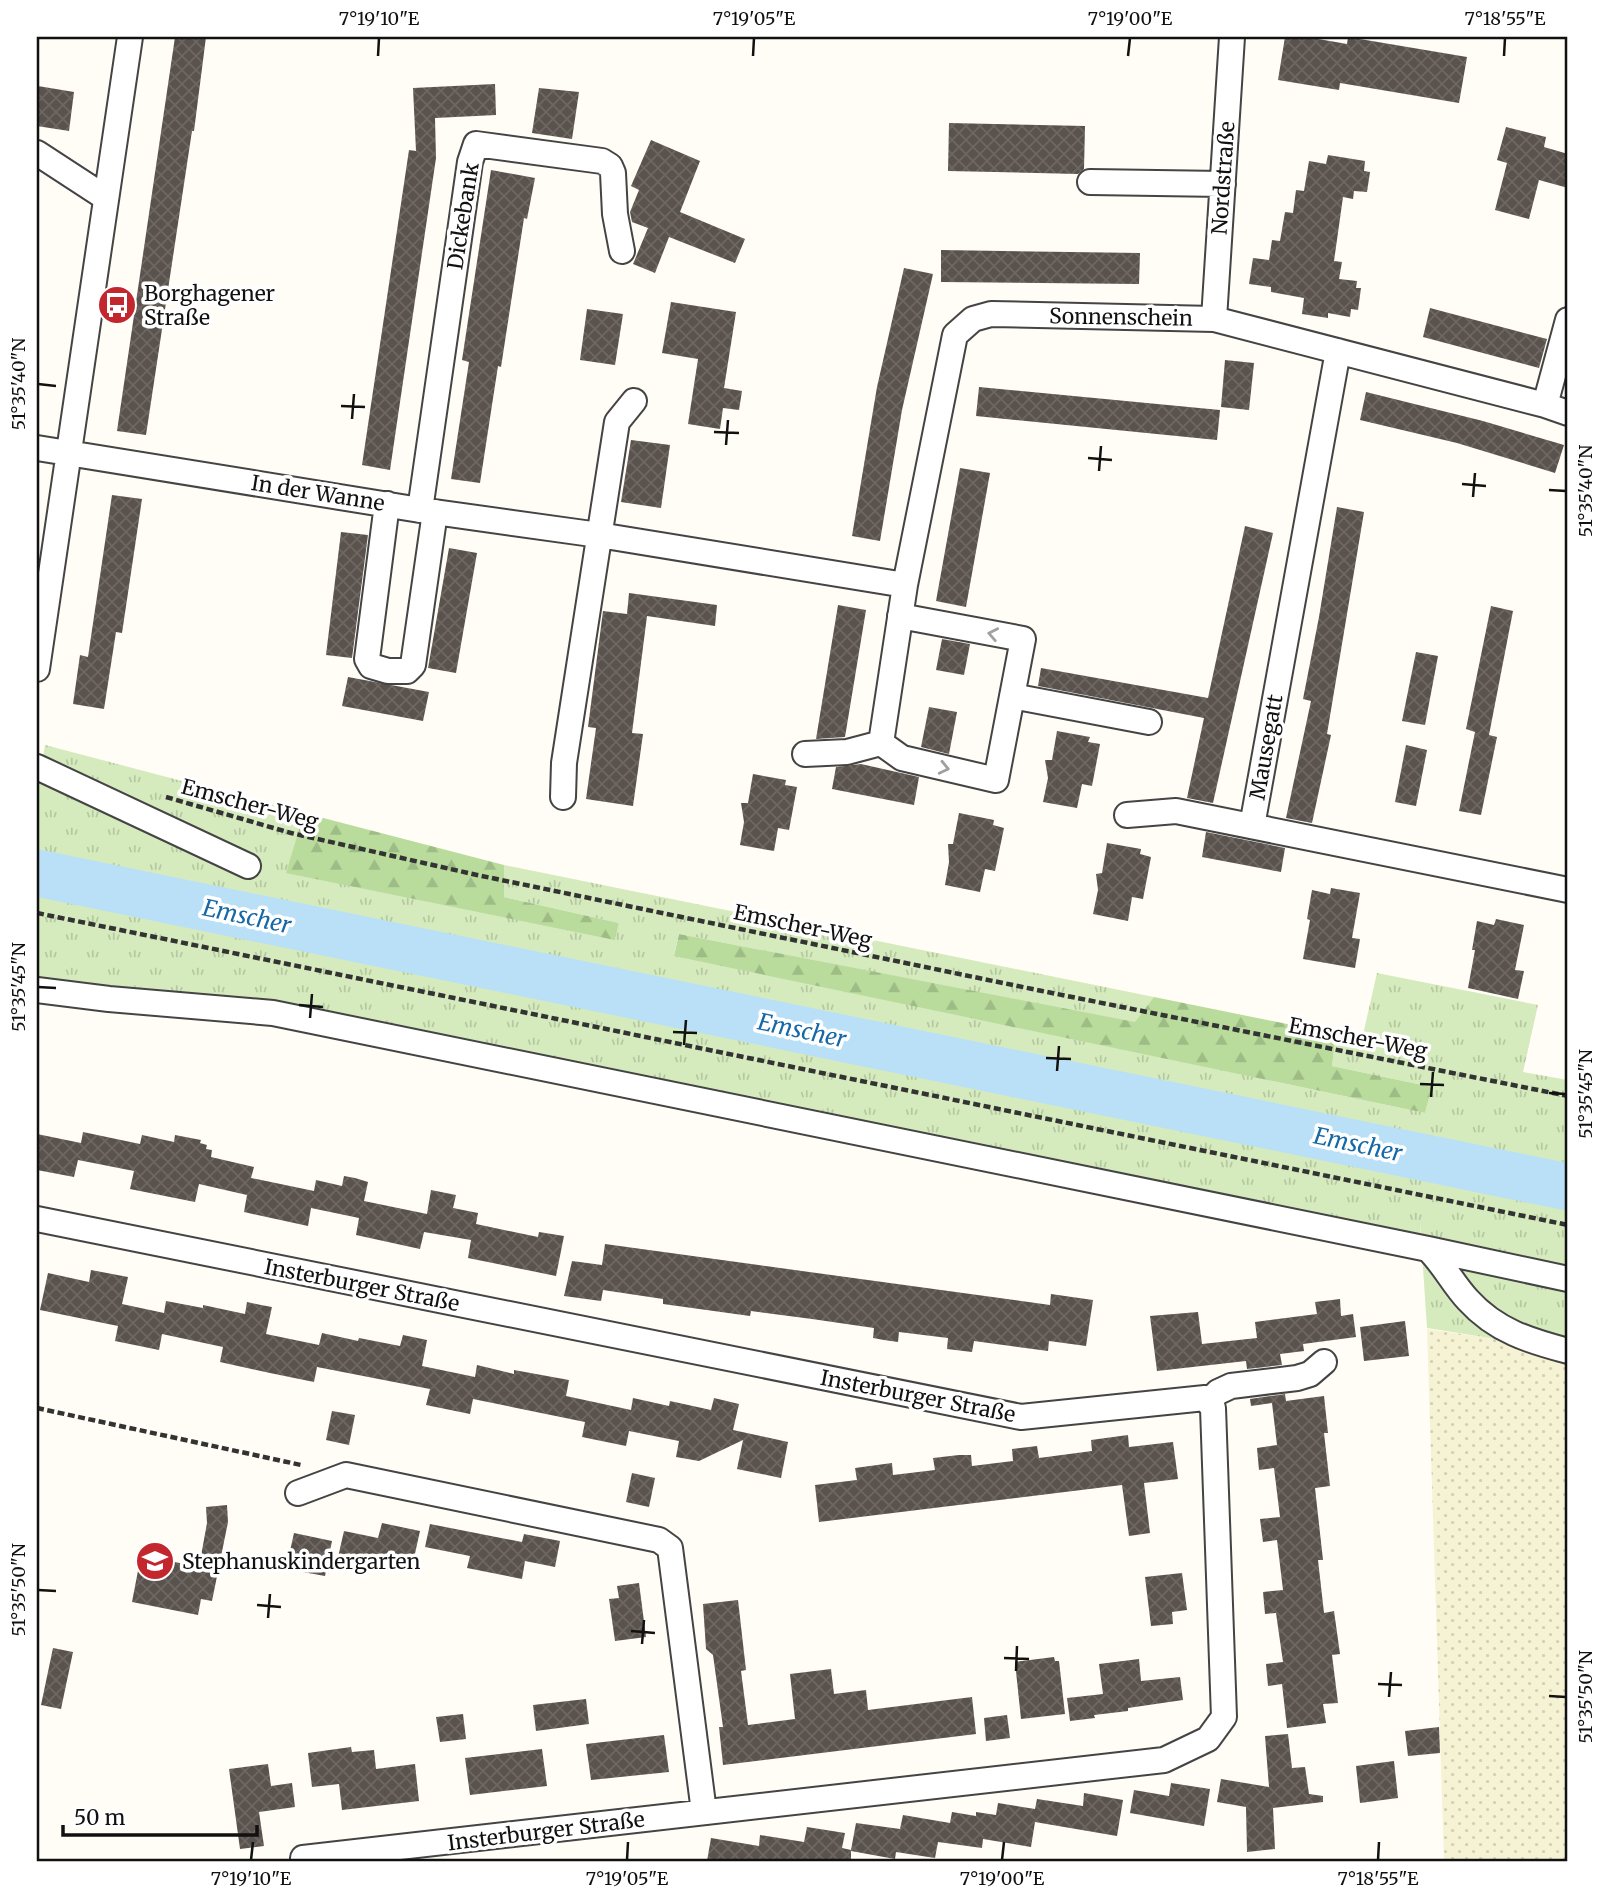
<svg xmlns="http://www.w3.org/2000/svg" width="1605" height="1898" font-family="Merriweather,serif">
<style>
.farmland{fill:url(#farmland-dots)}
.grass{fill:url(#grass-tufts)}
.forest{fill:url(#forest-firs)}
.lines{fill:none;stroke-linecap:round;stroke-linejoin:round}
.river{stroke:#b9e0f7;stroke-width:47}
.building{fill:url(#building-cross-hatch)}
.minor-casing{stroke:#444;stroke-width:28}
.path{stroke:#333;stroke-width:4.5;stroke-dasharray:7 3.5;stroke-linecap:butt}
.minor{stroke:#fff;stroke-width:24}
.oneway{stroke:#a0a0a0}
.ticks{fill:none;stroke:#111;stroke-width:2.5}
.labels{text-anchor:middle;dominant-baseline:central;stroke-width:7;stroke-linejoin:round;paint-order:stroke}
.street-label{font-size:21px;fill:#111;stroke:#fff}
.poi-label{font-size:21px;fill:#111;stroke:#fff;text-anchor:start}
.water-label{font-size:23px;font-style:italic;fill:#1768a6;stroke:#fff}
.neatline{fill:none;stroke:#111;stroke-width:2.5}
.ticks-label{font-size:18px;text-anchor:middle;fill:#111}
</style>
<defs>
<pattern id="farmland-dots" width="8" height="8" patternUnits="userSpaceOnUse" patternTransform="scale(1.75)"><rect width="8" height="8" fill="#f6f3d4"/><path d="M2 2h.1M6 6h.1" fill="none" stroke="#d2cfb5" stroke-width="1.8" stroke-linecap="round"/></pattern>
<pattern id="grass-tufts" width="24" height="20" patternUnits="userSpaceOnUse" patternTransform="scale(1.75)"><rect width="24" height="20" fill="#d5ebbd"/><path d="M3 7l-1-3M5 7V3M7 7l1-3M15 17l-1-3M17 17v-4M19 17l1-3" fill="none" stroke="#b6c8a1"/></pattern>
<pattern id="forest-firs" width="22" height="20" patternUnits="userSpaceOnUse" patternTransform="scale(1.75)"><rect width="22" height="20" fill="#b9dc9c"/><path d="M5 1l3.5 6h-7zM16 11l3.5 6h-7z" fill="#9ebc85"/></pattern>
<pattern id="building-cross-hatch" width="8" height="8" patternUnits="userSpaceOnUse" patternTransform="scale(1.75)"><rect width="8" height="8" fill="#5a524d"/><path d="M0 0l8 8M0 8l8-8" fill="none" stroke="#6d6662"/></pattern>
</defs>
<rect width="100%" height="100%" fill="#fffdf5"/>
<!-- farmland -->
<path class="farmland" d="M1427,1329l63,9 78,21v502h-124z"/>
<!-- grass -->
<path class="grass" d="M45,745l259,68 -17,59 328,67 4,-16 -115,-26v-32l650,132 -18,26 -457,-89 -5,21 751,158 7,-26 -100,-21 4,-32 26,5 15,-66 161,32 -15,67 45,8v279l-78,-21 -63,-10 -7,-106 1,35 -1123,-228 -261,-27v-207z"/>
<!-- forest -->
<path class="forest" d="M304,813l200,52v32l115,26 -4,17 -329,-67z
M679,934l456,88 19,-25 182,37 -4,32 100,21 -7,26 -751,-157z"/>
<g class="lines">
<!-- river -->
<path class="river" d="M37,873l1531,314"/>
</g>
<!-- building -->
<path class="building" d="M175,37h31l-12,94h-2l-46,304 -29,-4z
M1285,37h22l40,7 1,-7 119,20 -8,46 -119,-20 -1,7 -61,-10z
M495,84l1,31 -61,3 1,40 -46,312 -28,-5 47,-315 7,1 -3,-63z
M38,86l36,6 -5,39 -32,-5z
M539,88l40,4 -7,47 -40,-6z
M949,123l136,3 -1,43 -6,5 -130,-3z
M1506,127l40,10 -2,10 24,7v34l-29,-8 -10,39 -34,-9 12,-47 -10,-3z
M651,140l49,21 -20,51 65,27 -10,24 -66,-26 -14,36 -22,-9 15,-36 -16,-6 -2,-10 9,-22 -8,-4z
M1328,155l37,6 -1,10 6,1 -3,20 -13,-1 -1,8 -10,-2 -9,64 8,1 -3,17 18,2 -1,7h5l-3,22 -7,-1 -1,8 -22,-4v5l-26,-4 2,-16 -33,-6v-5l-22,-3 4,-26 16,2 3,-20 8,1 5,-29 8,1 3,-23 8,1 5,-30 17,3z
M491,170l44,8 -8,41 -3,-1 -23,149 -3,-1 -18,117 -29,-4 18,-117 -7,-2z
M941,250l199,3 -1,31 -198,-2z
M904,268l29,6 -31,136 -22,131 -28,-5 25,-149z
M671,302l65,10 -12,76 18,3 -3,19 -16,-2 -3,21 -32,-5 10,-65 -36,-6z
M1430,308l117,31 -8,29 -116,-31z
M587,309l36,5 -8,51 -35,-5z
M1225,360l29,3 -5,47 -28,-3z
M979,387l241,23 -3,30 -241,-24z
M1366,392l117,29 81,24 -9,28 -98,-30 -97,-23z
M631,440l39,5 -9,63 -40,-6z
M960,468l30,5 -24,134 -30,-6z
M112,495l30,4 -20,134 -6,-1 -12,77 -31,-5 7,-49 8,2z
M1337,507l27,5 -37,222 4,1 -19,88 -26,-5 25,-117 -8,-2 16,-82z
M1245,526l28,7 -60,270 -26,-5 17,-80 -166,-32 3,-18 167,30z
M341,532l27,3 -16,123 -26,-3z
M449,548l28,5 -21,120 -28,-5z
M629,593l88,12 -2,21 -68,-10 -15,117 11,1 -10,72 -47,-7 10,-71 -8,-1 15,-116 24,3z
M838,605l28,5 -21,127 -29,2z
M1491,606l22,5 -24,124 8,2 -16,78 -22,-4 16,-79 -9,-3z
M942,639l28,5 -6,31 -28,-5z
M1416,652l22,4 -13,69 -23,-4z
M348,677l81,15 -6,29 -81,-15z
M929,707l28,5 -8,42 -28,-7z
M1057,731l33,6 -2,5 12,2 -8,42 -10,-2 -5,24 -34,-6 5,-24 -3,-18h7z
M1406,745l21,5 -11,56 -21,-4z
M861,764l58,13 -5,28 -82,-16 4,-22z
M753,774l33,6 -1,5 12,2 -8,43 -11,-2 -4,23 -34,-6 4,-23 -3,-19h7z
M959,813l35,7 -1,5 11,3 -9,43 -10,-2 -5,23 -35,-7 4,-23 -1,-18h5z
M1206,832l79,16 -4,24 -79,-15z
M1107,843l34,6 -1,5 11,3 -8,42 -11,-2 -4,24 -35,-7 5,-24 -2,-16 6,-1z
M1331,888l29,5 -8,45 8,1 -5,29 -52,-9 7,-39 -3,-1 5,-29 18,4z
M1496,919l28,6 -9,45 9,1 -6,28 -50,-11 7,-38h-3l5,-29 17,4z
M83,1132l57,12 2,-9 32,7 1,-7 26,5 -1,3 7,2 -1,4 6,1 -1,7 43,10 -3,11 63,13 2,-11 26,6 2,-10 11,2 13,4 -4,19 63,13 4,-24 25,5 -3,13 25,5 -2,11 62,13 1,-5 25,4 -8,40 -88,-18 3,-18 -47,-8 -4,17 -64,-14 3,-17 -48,-10 -3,18 -64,-14 3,-17 -48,-11 -4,18 -65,-13 4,-18 -56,-11 -4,17 -37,-7v-36l44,9z
M605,1244l445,61 1,-11 42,6 -7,46 -37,-5 -1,10 -74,-10 -2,11 -25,-3 1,-11 -49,-6 -1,10 -14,-2 -11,-2 1,-10 -62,-9 -61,-8 -1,5 -87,-12v-5l-60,-9 -2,11 -37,-5 8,-35 30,4z
M91,1270l37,7 -6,27 42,9 2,-12 37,7v-3l42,9 2,-12 14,3 11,2 -6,27 53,11 3,-12 36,8 1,-3 41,8 3,-11 24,5 -5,26 53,11 2,-12 37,9v-4l55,10 -3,16 65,14 2,-12 36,8 1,-5 41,9 3,-12 25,6 -6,26 55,12 -7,36 -44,-9 6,-29 -44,21 -23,-4 3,-16 -50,-10 -3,15 -44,-9 3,-15 -112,-23 -3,15 -44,-9 4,-16 -113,-22 -3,15 -44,-9 -50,-11 3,-15 -61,-13 -3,16 -44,-9 3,-15 -78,-16 8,-37 41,9z
M1340,1299l1,17 12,-2 3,23 -53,7 1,7 -24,3 2,11 -35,4 -1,-8 -89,10 -7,-55 48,-4 4,32 55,-6 -2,-16 62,-8 -2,-12z
M1405,1321l4,35 -45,5 -4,-34z
M1285,1394l1,7 38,-5 4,37h-4l6,53 -15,2 8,72h-5l6,53 10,-2 6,43 -8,1 6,48 -15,1 3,19 -39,5 -5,-44 -14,2 -2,-22 17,-2 -7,-49 -11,1 -2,-22 20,-2 -6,-50 -14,2 -3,-23 20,-2 -6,-49 -15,2 -2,-22 20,-3 -5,-42 -21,3 -1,-7z
M332,1411l23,4 -6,30 -23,-5z
M1128,1435l1,12 44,-5 5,37 -34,4 6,50 -21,3 -7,-51 -303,37 -4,-37 42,-5 -2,-12 37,-5 1,12 42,-5 -2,-12 26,-3h12l1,11 41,-5 -1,-12 25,-3 2,12 53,-7 -1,-11z
M632,1473l23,5 -6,29 -23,-5z
M227,1505l1,17 -16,79 -11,-2 -3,16 -66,-13 9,-47 58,12 8,-44 -1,-16z
M382,1523l38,8 -8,36 -38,-8 -1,4 -35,-6 6,-26 34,7z
M430,1524l92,18 2,-8 36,7 -5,26 -30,-6 -3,18 -55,-11 3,-12 -45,-9z
M294,1533l38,8 -7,35 -39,-7z
M1182,1573l5,37 -15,2 1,12 -22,2 -6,-49z
M639,1583l7,54 -31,4 -6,-42 10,-1 -2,-12z
M738,1600l8,70 -5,1 7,54 47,-6 -5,-45 41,-5 3,25 32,-4 2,20 104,-13 4,37 -253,31 -4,-38h4l-10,-72 -7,-6 -3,-45z
M53,1648l20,4 -12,57 -20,-4z
M1054,1657l1,4h4l6,53 -44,5 -6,-57z
M1139,1659l2,22 39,-4 3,23 -55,8v3l-34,4 1,3 -25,3 -3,-23 36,-4 -4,-30z
M586,1699l3,25 -53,7 -3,-26z
M463,1714l3,25 -26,3 -4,-25z
M1007,1715l3,23 -24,3 -2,-23z
M1439,1727l1,26 -32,3 -3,-25z
M1288,1734l4,34 13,-1 4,27 14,2v6l-50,6 2,41 -28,3 -1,-45 -29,-5 4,-23 48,8 -4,-51z
M664,1735l5,37 -78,8 -5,-36z
M351,1747l1,5 22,-2 2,19 39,-5 4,37 -77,9 -3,-26 -27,3 -4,-34z
M542,1749l5,37 -77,9 -5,-37z
M1394,1761l4,37 -38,5 -4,-37z
M268,1764l3,22 21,-3 3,24 -36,5 5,34 -24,3 -11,-80z
M1171,1783l39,6 -6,37 -74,-13 4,-23 35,6z
M1084,1793l39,7 -6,36 -82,-14 -4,25 -48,-8 -1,9 -44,-6 -3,16 -39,-6 -1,7 -44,-8v10h-144l4,-23 48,8 1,-11 44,7 3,-15 38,6 -3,15 9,2 5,-27 44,6 3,-14 47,8 2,-11 24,4v-4l20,3 2,-12 37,6 2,-10 46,7z"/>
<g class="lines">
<defs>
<path id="minor" d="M37,153l69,45
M1090,182l133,2
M1214,319l18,-282
M1545,405l23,-85
M37,448l383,62 179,25 306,50
M387,504l-20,155 4,7 17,5h19l6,-6 22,-153
M420,510l50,-348 6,-18 126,17 8,5 3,7 2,41 7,37
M37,669l93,-632
M1012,696l137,26
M881,743l24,-158 50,-250 18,-16 18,-5 223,5 331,86 23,8
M881,743l21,15 94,22 27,-141 -123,-23
M805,754l42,-2 34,-9
M37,767l211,99
M563,797l1,-34 53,-341 17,-21
M1127,815l49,-4 392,79
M1252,826l86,-475
M37,990l72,9 164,14 1155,236c16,16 25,35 40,51 28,31 62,41 100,51
M37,1219l984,198 184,-19 8,10 11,309 -16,22 -44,21 -861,98
M1428,1249l140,30
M1208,1402l10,-10 13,-6 66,-8 13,-4 14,-12
M298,1493l48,-18 313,65 11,8 34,264"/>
</defs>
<!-- minor casing -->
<use href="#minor" class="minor-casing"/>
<!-- path -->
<path class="path" d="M166,797l125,36 186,42 565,116 526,105
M37,913l1531,312
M37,1408l264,57"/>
<!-- minor -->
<use href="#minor" class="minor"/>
</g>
<!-- one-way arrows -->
<defs><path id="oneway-chevron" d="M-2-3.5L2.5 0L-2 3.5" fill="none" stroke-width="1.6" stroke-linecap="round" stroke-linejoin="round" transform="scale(1.75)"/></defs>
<g class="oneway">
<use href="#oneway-chevron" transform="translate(993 634) rotate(-169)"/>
<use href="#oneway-chevron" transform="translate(944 768) rotate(13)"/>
</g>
<!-- ticks -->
<path class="ticks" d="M378,56l1,-18M753,56l1,-18M1128,56l2,-18M1504,56l1,-18M38,384l18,2M341,406l24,1M352,419l2,-25M714,432l25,1M726,445l2,-25M1088,458l24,2M1099,471l2,-25M1462,484l24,2M1549,490l17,1M1473,497l2,-24M38,987l18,1M299,1005l24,2M310,1018l2,-24M673,1032l24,1M684,1045l2,-25M1046,1058l25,1M1057,1071l2,-25M1420,1084l24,1M1549,1093l17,1M1431,1097l2,-25M38,1590l18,1M257,1605l24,2M268,1618l2,-24M631,1631l24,2M642,1644l2,-24M1004,1658l25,1M1016,1671l1,-25M1378,1684l24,1M1549,1696l17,1M1389,1697l2,-25M251,1860l2,-18M627,1860l1,-18M1002,1860l2,-18M1378,1860l1,-18"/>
<!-- icons -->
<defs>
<symbol id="bus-disc" viewBox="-11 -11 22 22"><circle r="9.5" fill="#c4262e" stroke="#fff"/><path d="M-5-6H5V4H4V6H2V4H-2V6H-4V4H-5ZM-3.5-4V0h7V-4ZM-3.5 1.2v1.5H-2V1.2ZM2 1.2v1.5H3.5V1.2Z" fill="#fff"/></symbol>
<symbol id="school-disc" viewBox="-11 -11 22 22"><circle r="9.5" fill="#c4262e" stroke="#fff"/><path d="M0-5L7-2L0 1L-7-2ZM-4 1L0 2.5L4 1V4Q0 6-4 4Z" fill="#fff"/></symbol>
</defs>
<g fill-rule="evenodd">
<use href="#bus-disc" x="95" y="283" width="44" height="44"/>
<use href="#school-disc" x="133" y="1539" width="44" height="44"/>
</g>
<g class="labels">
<!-- street labels -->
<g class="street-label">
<text transform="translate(1223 178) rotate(-86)">Nordstraße</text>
<text transform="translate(463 216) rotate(-81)">Dickebank</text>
<text transform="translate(1121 317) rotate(1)">Sonnenschein</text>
<text transform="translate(318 493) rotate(9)">In der Wanne</text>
<text transform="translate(1266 747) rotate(-80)">Mausegatt</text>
<text transform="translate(250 804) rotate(15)">Emscher-Weg</text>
<text transform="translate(803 926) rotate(12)">Emscher-Weg</text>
<text transform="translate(1358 1038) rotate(11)">Emscher-Weg</text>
<text transform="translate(362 1285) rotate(11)">Insterburger Straße</text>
<text transform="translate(918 1396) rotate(11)">Insterburger Straße</text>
<text transform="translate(546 1831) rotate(-7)">Insterburger Straße</text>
</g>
<!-- poi labels -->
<g class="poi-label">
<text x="144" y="293">Borghagener<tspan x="144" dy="24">Straße</tspan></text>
<text x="182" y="1561">Stephanuskindergarten</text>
</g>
<!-- water labels -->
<g class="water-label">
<text transform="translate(247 916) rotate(12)">Emscher</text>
<text transform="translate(802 1030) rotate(12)">Emscher</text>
<text transform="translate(1358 1144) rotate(12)">Emscher</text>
</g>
</g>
<!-- border -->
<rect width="1605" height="1898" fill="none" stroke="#ffffff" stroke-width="77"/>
<!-- scale -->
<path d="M63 1825v10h194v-10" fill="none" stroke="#111111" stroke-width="3.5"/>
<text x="74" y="1825" font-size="21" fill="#111111" stroke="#ffffff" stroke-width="5" paint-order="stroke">50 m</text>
<rect x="38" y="38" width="1528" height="1822" class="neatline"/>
<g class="ticks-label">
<text x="379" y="25">7°19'10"E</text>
<text x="754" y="25">7°19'05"E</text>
<text x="1130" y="25">7°19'00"E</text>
<text x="1505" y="25">7°18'55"E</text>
<text transform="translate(19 384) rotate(-90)" y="6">51°35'40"N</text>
<text transform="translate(1586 491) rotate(-90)" y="6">51°35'40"N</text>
<text transform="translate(19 987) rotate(-90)" y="6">51°35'45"N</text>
<text transform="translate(1586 1094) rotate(-90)" y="6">51°35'45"N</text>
<text transform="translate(19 1590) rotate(-90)" y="6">51°35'50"N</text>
<text transform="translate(1586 1697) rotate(-90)" y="6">51°35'50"N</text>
<text x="251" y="1885">7°19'10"E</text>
<text x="627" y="1885">7°19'05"E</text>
<text x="1002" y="1885">7°19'00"E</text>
<text x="1378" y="1885">7°18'55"E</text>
</g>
</svg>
